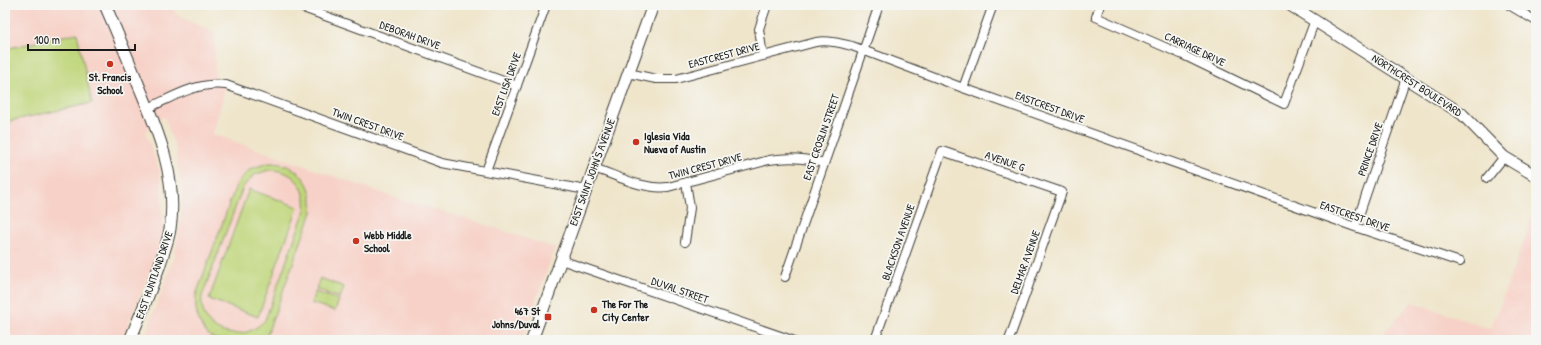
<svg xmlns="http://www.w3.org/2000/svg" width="1541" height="345" font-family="'Patrick Hand',sans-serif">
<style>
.built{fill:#f7d1c7}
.green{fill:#bfd67a;stroke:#6e794b;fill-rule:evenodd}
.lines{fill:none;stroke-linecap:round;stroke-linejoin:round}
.street-casing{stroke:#3c3a36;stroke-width:10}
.secondary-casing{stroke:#3c3a36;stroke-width:13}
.street{stroke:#fff;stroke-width:8}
.secondary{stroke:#fff;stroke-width:11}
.poi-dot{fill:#c8321e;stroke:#f6f6f2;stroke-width:1.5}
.labels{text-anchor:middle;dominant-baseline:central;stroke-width:3.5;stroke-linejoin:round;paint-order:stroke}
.street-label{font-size:11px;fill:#1c1c1c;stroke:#f6f6f2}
.poi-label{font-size:11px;font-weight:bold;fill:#1c1c1c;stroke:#f6f6f2;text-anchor:start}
</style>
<rect width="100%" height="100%" fill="#f6f6f2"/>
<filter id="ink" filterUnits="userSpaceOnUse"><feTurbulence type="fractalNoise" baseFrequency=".025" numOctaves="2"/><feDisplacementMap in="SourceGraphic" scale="8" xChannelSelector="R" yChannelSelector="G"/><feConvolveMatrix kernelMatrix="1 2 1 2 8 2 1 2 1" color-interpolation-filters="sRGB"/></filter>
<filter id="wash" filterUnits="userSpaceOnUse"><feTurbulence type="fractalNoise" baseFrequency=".012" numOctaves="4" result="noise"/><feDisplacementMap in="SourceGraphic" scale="16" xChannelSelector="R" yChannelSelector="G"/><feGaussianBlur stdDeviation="0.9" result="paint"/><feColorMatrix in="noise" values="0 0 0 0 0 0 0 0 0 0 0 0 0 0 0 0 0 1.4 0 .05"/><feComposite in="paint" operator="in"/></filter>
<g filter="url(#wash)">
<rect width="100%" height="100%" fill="#efe5cb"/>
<!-- built -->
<path class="built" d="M5,5h164l9,11 37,17v50l11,2 -13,49 192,67 66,19 84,28 -33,92h-376l-1,-4 29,-78 7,-40 1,-24 -6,-37 1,-5 -13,-36 -19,16 15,40 3,47 -4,29 -37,92h-117z
M1536,208v132h-159l35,-38 79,27z"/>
<!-- green -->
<path class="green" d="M77,33l15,70 -87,19v-73z
M268,163c29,-1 47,20 44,49l-46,125 -5,-2c-8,6 -14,5 -24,5 -6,0 -13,1 -19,0 -18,-5 -24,-29 -22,-45l41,-112 13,-14zM269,170c23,-1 39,17 36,40l-40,110c-22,25 -67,15 -63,-24l41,-109 11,-12z
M249,189l49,18 -40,110 -49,-18z
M320,278l24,9 -4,11 -24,-9z
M315,292l24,8 -4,11 -24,-8z"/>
</g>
<g filter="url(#ink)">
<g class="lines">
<defs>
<path id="street" d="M295,5l222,81
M1100,5l-4,12 87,38 101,49 31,-84
M1509,5l27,16
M763,56l-4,-27 8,-24
M628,73l28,6h20l140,-37c12,-2 24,1 36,4l111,42 392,139 105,35
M963,88l30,-83
M148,108c25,-11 50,-27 78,-23l216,78 144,27
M594,168c24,8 48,22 74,19l101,-27c21,-3 34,-2 55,3
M486,171l60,-166
M1487,178l17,-21
M1355,227l51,-149
M685,242l5,-34 -4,-26
M561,260l231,80
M785,277l94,-272
M875,340l67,-189 120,41 -53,148"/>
<path id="secondary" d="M105,5c12,27 23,54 34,81 19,45 39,93 31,143 -2,13 -7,25 -11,38 -9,25 -19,49 -29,73
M1290,5l172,109 42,43 32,19
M532,340l121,-335"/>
</defs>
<!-- street casing -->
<use href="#street" class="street-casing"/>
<!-- secondary casing -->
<use href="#secondary" class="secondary-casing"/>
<!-- street -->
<use href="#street" class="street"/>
<!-- secondary -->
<use href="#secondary" class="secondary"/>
</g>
</g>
<!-- markers -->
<g class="poi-dot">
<circle cx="110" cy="64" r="4"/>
<circle cx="636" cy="142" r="4"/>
<circle cx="356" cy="241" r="4"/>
<circle cx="594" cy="310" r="4"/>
<rect x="544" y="313" width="8" height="8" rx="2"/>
</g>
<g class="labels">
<!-- street labels -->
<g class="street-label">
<text transform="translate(410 35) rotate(20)">DEBORAH DRIVE</text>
<text transform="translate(1195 49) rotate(25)">CARRIAGE DRIVE</text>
<text transform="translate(724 55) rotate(-15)">EASTCREST DRIVE</text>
<text transform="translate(506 84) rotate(-70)">EAST LISA DRIVE</text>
<text transform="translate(1417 85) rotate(33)">NORTHCREST BOULEVARD</text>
<text transform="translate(1050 107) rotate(20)">EASTCREST DRIVE</text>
<text transform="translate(368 124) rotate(20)">TWIN CREST DRIVE</text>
<text transform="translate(821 137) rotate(-71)">EAST CROSLIN STREET</text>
<text transform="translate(1370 149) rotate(-71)">PRINCE DRIVE</text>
<text transform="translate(1005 161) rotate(19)">AVENUE G</text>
<text transform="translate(705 166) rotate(-15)">TWIN CREST DRIVE</text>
<text transform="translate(592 172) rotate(-70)">EAST SAINT JOHN'S AVENUE</text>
<text transform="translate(1355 216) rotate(19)">EASTCREST DRIVE</text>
<text transform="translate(898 242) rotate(-71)">BLACKSON AVENUE</text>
<text transform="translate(1025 262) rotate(-70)">DELMAR AVENUE</text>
<text transform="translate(154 275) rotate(-71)">EAST HUNTLAND DRIVE</text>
<text transform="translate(680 290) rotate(19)">DUVAL STREET</text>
</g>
<!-- poi labels -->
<g class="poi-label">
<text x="110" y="77" text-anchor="middle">St. Francis<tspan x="110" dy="13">School</tspan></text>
<text x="644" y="136">Iglesia Vida<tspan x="644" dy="13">Nueva of Austin</tspan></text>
<text x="364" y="235">Webb Middle<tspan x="364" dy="13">School</tspan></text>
<text x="602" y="304">The For The<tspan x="602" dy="13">City Center</tspan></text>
<text x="540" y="311" text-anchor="end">467 St<tspan x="540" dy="13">Johns/Duval</tspan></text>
</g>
</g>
<!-- margin -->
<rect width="1541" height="345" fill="none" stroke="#f6f6f2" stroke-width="20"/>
<!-- scale -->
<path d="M28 44v6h107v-6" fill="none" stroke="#1c1c1c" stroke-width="2"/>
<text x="34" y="44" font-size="12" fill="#1c1c1c" stroke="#f6f6f2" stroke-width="3" paint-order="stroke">100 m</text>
</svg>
